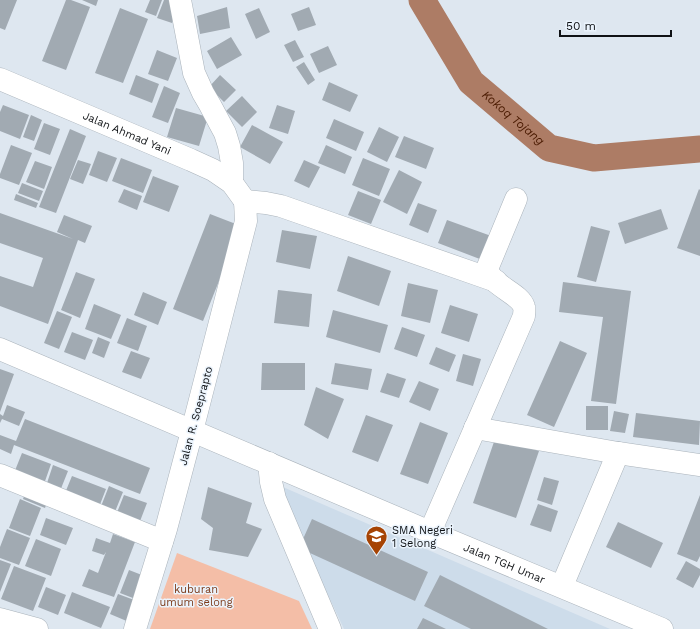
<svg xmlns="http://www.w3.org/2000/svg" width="700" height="629" font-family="'Work Sans',sans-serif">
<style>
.built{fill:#cddcea}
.green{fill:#f4bea7}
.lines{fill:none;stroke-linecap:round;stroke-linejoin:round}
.river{stroke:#ad7c65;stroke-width:27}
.building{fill:#a1aab2}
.minor-casing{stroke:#aab3bb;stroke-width:23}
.major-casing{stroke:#aab3bb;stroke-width:23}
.minor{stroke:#fff;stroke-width:22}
.major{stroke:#fff;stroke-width:22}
.labels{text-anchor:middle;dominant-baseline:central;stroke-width:3;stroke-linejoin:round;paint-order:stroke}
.street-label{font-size:11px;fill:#0f1215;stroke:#ebf4fd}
.poi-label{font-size:11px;fill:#0f1215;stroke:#ebf4fd;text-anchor:start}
.park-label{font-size:11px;fill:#7d3c1c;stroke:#ebf4fd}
.water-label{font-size:12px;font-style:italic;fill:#4a1a01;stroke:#ebf4fd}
</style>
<rect width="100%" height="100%" fill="#dee7f0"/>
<!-- built -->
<path class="built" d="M276,484l334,145h-266z"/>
<!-- green -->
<path class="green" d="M177,553l122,48 13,28h-162z"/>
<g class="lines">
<!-- river -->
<path class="river" id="s1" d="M422,0l49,82 78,66 45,10 106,-9"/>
</g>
<!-- building -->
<path class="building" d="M0,0h17l-12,30 -5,-2z
M66,0h5l19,7 -24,63 -24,-9z
M82,0h16l-2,6z
M150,0h12l-6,16 -11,-4z
M164,0h4l11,4 -7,19 -15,-5z
M227,7l3,21 -30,6 -3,-18z
M309,7l7,18 -18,6 -7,-17z
M120,8l28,11 -25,64 -28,-10z
M259,8l11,24 -14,7 -11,-25z
M231,37l11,18 -25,14 -10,-18z
M295,40l9,17 -11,5 -9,-17z
M328,46l9,19 -18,8 -9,-19z
M157,50l20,8 -9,23 -20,-7z
M304,62l11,18 -7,5 -12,-18z
M136,75l23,9 -7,19 -23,-9z
M220,75l16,15 -12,12 -15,-15z
M329,82l29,13 -8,17 -28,-12z
M164,86l16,7 -12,30 -16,-6z
M242,96l15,16 -15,15 -16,-16z
M3,105l26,10 -9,24 -20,-8v-19z
M277,105l18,6 -7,23 -19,-6z
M176,108l32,9 -9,29 -32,-9z
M31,115l11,5 -8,21 -11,-4z
M334,119l30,13 -8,19 -30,-13z
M44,123l16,6 -10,26 -16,-6z
M252,125l31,17 -13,22 -30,-17z
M379,127l20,10 -12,25 -20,-10z
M70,129l16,7 -30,77 -17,-6z
M404,136l30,12 -8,21 -31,-12z
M11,145l21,8 -13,32 -19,-7v-4z
M326,145l26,12 -7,17 -27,-11z
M98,151l19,7 -10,24 -18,-7z
M121,158l31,12 -9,23 -31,-12z
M363,158l27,11 -11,27 -27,-11z
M78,160l13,4 -8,20 -13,-5z
M304,160l16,7 -11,21 -15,-7z
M35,161l17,6 -8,22 -18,-7z
M399,170l23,12 -15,32 -24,-12z
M153,176l26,10 -10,26 -26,-10z
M22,183l21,8 -4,10 -21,-8z
M124,189l18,7 -5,14 -19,-8z
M699,189l1,1v66l-23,-8z
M358,191l23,9 -10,24 -23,-9z
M16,194l22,9 -2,5 -22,-8z
M418,203l19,7 -9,23 -19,-8z
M661,209l7,20 -43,15 -7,-21z
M0,213l73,26 -16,-7 7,-17 28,11 -7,17 -7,-3 -30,84 -48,-18v-30l33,11 10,-29 -43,-15z
M210,214l31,12 -38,95 -30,-12z
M447,220l47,17 -9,24 -47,-18z
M591,226l19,5 -14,51 -19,-5z
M282,230l35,6 -7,33 -34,-7z
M348,256l43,15 -12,35 -42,-15z
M76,272l19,7 -15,39 -19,-8z
M563,282l68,9 -15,113 -25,-3 12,-84 -44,-5z
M408,283l30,7 -8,33 -29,-7z
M278,290l34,4 -3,33 -35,-4z
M143,292l24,10 -9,23 -24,-10z
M94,304l27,11 -10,24 -26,-10z
M450,305l28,9 -9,28 -28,-9z
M333,310l55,15 -8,28 -54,-16z
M57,311l15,6 -13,32 -15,-6z
M127,318l20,8 -9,25 -21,-8z
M402,327l23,8 -8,22 -23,-8z
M72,332l21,8 -8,20 -21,-8z
M98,337l12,5 -6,16 -12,-5z
M560,341l27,12 -33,74 -27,-12z
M436,347l20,8 -7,17 -20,-8z
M131,351l19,7 -9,21 -19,-7z
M463,354l18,5 -8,27 -17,-5z
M262,363h43v27h-44z
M335,363l37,6 -4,21 -37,-6z
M0,369l14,5 -14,38z
M387,373l19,6 -7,19 -19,-6z
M419,381l20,8 -9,22 -21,-9z
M316,387l28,12 -16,40 -24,-14z
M7,405l18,7 -6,14 -17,-7 -2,4v-9l3,2z
M586,406h22v24h-22z
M614,411l15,3 -4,19 -15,-2z
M636,413l64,8 -1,24 -66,-8z
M366,415l27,10 -15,37 -26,-10z
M25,419l125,49 -10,26 -126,-49 -3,9 -11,-5v-14l16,6z
M420,422l28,11 -20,51 -28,-10z
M496,436l43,15 -23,67 -43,-15z
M22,453l29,11 -7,20 -30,-11z
M53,465l15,6 -8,20 -14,-5z
M72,476l34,13 -7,18 -34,-14z
M544,477l15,4 -7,24 -15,-5z
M109,486l14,6 -11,27 -14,-5z
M208,487l44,16 -6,20 16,6 -14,28 -39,-7 4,-22 -12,-9z
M27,488l22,9 -4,11 -22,-9z
M124,495l23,8 -10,26 -23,-9z
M700,495v61l-3,6 -20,-8z
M20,499l21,9 -11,28 -21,-8z
M538,504l20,7 -7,21 -21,-7z
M46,518l27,10 -7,17 -26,-10z
M312,519l116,53 -13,29 -116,-53z
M618,522l45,21 -12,25 -45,-21z
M7,529l23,9 -11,27 -19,-7v-11z
M113,534l22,8 -21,55 -32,-11 7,-17 9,4 8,-21 -2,3 -12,-4 4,-13 14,5z
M36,539l25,10 -10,27 -26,-10z
M0,560l11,4 -11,28z
M686,561l14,8v6l-7,13 -17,-9z
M14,566l32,12 -13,33 -32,-12z
M129,570l18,7 -9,23 -18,-7z
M440,575l108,54h-77l-47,-23z
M46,587l20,8 -8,20 -20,-8z
M72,592l38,15 -9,21 -37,-15z
M118,594l19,7 -8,21 -19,-8z
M423,618l23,11h-29z"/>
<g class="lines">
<defs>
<g id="minor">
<path d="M180,0l14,73 9,20 7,12 15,28 4,13 3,17v20"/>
<path id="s2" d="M0,79l191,81 22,10 19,13 13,18"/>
<path d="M245,201l21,2 15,3 215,75"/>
<path d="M475,428l143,25"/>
<path d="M192,431l54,-210 -1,-20"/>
<path d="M269,463l2,19 4,17 55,130"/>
<path d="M0,475l162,66"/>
<path d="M430,532l94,-216c0,-3 1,-7 0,-9 -4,-14 -33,-21 -37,-38l29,-70"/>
<path d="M562,586l56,-133 82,12"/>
<path d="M0,619l37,10"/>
</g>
<g id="major">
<path id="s3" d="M0,349l430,183 232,97"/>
<path d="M135,629l31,-100 26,-98"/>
</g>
</defs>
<!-- minor casing -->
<use href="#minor" class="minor-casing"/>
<!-- major casing -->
<use href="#major" class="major-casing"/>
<!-- minor -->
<use href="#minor" class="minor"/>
<!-- major -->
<use href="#major" class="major"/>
</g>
<!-- icons -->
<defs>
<symbol id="school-pin" viewBox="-11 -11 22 30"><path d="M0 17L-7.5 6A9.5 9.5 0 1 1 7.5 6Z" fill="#a64404" stroke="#ebf4fd"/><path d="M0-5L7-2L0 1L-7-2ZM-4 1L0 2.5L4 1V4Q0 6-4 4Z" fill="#fff"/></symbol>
</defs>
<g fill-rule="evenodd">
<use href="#school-pin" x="364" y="524" width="25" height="34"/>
</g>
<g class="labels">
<!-- street labels -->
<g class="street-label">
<text stroke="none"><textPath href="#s2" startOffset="138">Jalan Ahmad Yani</textPath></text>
<text transform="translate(196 416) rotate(-75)">Jalan R. Soeprapto</text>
<text stroke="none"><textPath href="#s3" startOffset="548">Jalan TGH Umar</textPath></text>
</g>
<!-- poi labels -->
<g class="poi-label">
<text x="392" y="530">SMA Negeri<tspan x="392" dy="13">1 Selong</tspan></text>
</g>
<!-- park labels -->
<g class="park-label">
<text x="196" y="589">kuburan<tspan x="196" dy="13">umum selong</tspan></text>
</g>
<!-- water labels -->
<g class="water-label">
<text stroke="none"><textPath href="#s1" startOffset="151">Kokoq Tojang</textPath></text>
</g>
</g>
<!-- scale -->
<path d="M560 30v6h111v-6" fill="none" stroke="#0f1215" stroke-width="2"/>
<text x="566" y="30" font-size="12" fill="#0f1215" stroke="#ebf4fd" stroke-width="3" paint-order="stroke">50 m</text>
</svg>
